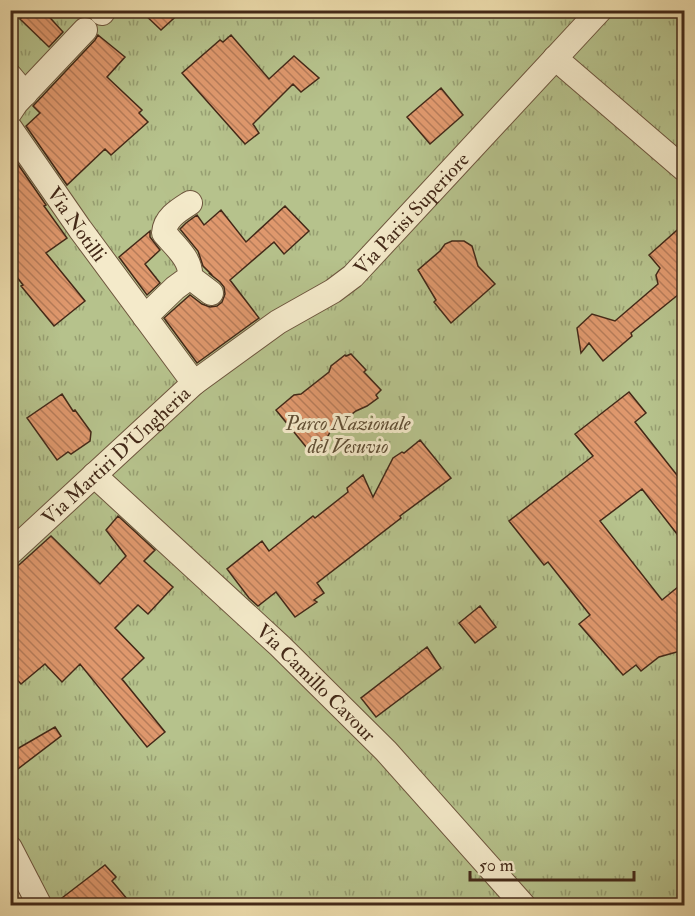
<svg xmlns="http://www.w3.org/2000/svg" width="695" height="916" font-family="'IM FELL Double Pica',serif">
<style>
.park{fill:url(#park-tufts);stroke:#7c7652;stroke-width:1.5}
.building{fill:url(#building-back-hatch);stroke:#432918;stroke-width:1.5}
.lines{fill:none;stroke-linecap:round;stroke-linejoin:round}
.minor-casing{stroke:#6e563e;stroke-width:26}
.minor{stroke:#f4eaca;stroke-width:24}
.labels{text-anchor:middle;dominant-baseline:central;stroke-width:6;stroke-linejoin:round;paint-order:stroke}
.street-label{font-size:20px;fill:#432918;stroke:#f4eaca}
.park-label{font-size:20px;font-style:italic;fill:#604f35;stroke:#f4eaca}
</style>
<defs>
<pattern id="park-tufts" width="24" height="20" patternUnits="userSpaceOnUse" patternTransform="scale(1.5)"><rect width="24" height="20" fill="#b6c28c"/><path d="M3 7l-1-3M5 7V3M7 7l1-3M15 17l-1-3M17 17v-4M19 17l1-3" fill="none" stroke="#969e71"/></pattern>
<pattern id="building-back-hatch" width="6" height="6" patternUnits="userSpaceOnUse" patternTransform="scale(1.5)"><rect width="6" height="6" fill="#df986d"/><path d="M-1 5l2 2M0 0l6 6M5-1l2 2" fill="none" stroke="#b67c59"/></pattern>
</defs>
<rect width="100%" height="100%" fill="#eedeae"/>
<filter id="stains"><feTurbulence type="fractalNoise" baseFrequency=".00333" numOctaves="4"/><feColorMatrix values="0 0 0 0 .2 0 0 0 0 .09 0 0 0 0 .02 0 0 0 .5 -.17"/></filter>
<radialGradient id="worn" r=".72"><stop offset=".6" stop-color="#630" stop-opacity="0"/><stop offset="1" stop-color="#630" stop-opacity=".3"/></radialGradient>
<!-- park -->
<path class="park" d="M10,11h674v894h-655l-19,-47z"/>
<!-- building -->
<path class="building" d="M30,10h13l20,22 -14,15 -29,-28z
M140,10h43l-22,20z
M98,35l27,22 -18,20 35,33 -3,3 9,9 -37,33 -6,-6 -38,36 -41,-59 14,-13 -7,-7 62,-66z
M231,35l38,44 25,-23 25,22 -18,14 -8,-8 -40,40 6,9 -14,11 -63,-71 38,-33 3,2z
M441,88l22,27 -33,29 -23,-27z
M15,160l31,45 -2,1 23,32 -21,15 39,48 -31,25 -33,-40 2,-1 -13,-17v-104z
M285,206l24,25 -25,23 -10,-12 -44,38 29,38 -62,45 -33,-45 26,-23 12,9 8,3 7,-1 5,-4 3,-8 -1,-7 -4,-5 -10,-8h1l-8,-8 -5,-15 -18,-22 6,-6 11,-8 7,10 17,-15 25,32z
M684,224v66l-53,43 1,3 -29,25 -14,-18 -8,10 -4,-25 15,-14 23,7 43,-37 -2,-9 4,-7 -11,-13z
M150,231v6l10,13 -15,14 15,19 -13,12 -28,-38z
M452,241h12l8,5 6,20 17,18 -44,39 -17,-21 2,-2 -18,-30 22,-19 5,-7z
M351,354l15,16 -2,2 17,18 -5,5 2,3 -11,8 -11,5 -25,19 -3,6 -15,12 -2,-2 -4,2 -31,-38 18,-15 7,-1 28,-22 2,-6 14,-11 1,1z
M629,392l17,21 -11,9 49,62v59l-42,-54 -42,32 62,79 22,-18v68l-25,7 -18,14 -5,-6 -13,10 -44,-51 11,-9 -42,-53 -4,3 -35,-44 84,-65 -18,-22z
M62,394l11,17 2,-1 16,22 -1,9 -19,13 -3,-2 -11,8 -30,-42z
M420,440l31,38 -51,38 1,2 -84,65 7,10 -10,7 3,2 -22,15 -19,-25 -18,14 -9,-8 -22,-29 35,-28 7,10 44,-35 2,2 33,-26 -1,-4 16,-13 10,22 20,-39 9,-6 2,1z
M118,516l37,34 -11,11 29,26 -25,27 -10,-9 -23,23 29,30 -22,21 43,53 -18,15 -67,-83 -18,18 -17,-18 -24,20 -11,-12v-99l41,-37 49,48 26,-28 -20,-26z
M480,606l16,21 -21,16 -16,-20z
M427,647l14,21 -65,49 -15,-19z
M55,727l6,9 -51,39v-22z
M105,865l11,12 -4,4 21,25h-79v-2z"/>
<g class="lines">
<defs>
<g id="minor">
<path d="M102,13l2,-3"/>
<path d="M555,58l129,111"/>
<path d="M10,76l15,18"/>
<path d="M10,112l6,-9 69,-73"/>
<path id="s1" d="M10,128l70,101 114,154"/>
<path d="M190,277l21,16"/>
<path d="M145,317l30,-29 15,-11c2,-17 -15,-31 -26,-44 1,-15 15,-23 26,-30"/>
<path id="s2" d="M94,475l186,171 106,105 138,155"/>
<path id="s3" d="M10,553l184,-170 84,-61 55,-31 20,-15 247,-266"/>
<path d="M10,848l30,58"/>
</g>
</defs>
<!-- minor casing -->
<use href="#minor" class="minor-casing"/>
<!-- minor -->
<use href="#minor" class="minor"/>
</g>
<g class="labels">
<!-- street labels -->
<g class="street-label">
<text stroke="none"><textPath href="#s3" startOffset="528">Via Parisi Superiore</textPath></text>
<text stroke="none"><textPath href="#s1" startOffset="117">Via Notilli</textPath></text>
<text stroke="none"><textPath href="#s3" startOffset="144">Via Martiri D'Ungheria</textPath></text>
<text stroke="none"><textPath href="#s2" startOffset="304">Via Camillo Cavour</textPath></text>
</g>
<!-- park labels -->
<g class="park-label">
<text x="348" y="423">Parco Nazionale<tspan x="348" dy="23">del Vesuvio</tspan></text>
</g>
</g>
<!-- margin -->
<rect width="695" height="916" fill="none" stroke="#eedeae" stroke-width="36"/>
<rect x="12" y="12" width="671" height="892" fill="none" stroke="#432918" stroke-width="3"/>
<rect x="18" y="18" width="659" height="880" fill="none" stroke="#432918" stroke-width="1.5"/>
<!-- scale -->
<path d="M470 871v9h164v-9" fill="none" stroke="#432918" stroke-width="3"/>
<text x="479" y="871" font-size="18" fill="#432918" stroke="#f4eaca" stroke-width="4.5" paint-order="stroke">50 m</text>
<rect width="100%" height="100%" filter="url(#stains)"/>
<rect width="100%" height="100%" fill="url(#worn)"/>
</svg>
